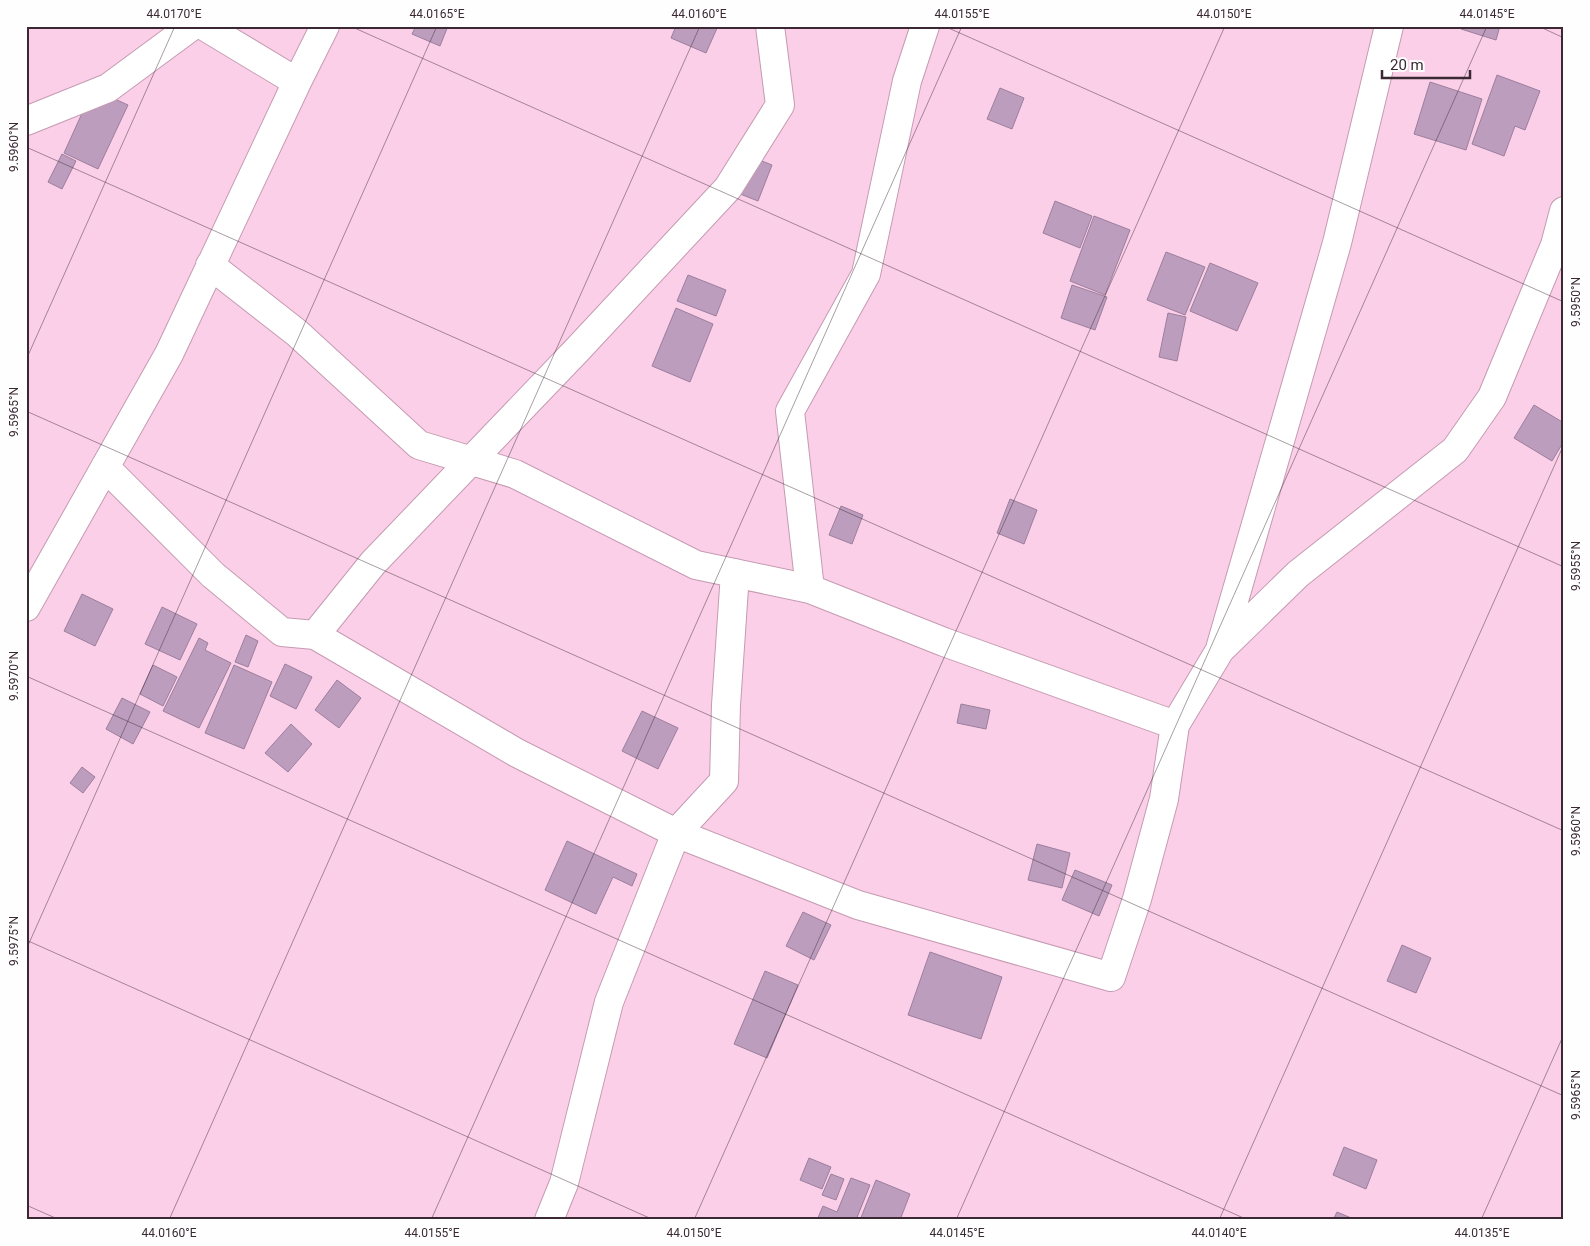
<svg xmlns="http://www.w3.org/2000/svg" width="1590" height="1246" font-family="Roboto,sans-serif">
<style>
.building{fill:#bc9dbe;stroke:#9c7e9d}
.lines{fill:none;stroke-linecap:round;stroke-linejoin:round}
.minor-casing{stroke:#c59bb2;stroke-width:30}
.minor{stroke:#fff;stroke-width:28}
.ticks{fill:none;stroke:#3a2933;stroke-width:1;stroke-opacity:0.45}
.neatline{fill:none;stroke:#3a2933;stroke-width:2}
.ticks-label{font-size:12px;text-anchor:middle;fill:#3a2933}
</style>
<rect width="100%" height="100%" fill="#fbcfe7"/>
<!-- building -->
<path class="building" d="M416,26h32l-8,20 -28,-12z
M676,26h42l-12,27 -35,-15z
M1462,26h38l-4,14 -35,-11z
M1497,75l43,16 -15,39 -10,-4 -11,30 -32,-12z
M1430,82l52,17 -16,51 -52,-16z
M1000,88l24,10 -12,31 -25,-10z
M93,89l35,16 -30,64 -34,-16z
M62,154l14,7 -14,28 -14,-7z
M744,154l28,11 -14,36 -28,-11z
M1055,201l37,15 -12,32 -37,-15z
M1094,216l36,14 -25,65 -35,-14z
M1166,252l39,15 -20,48 -38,-15z
M1210,263l48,20 -21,48 -47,-20z
M688,275l38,15 -10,26 -39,-15z
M1072,285l35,12 -12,33 -34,-12z
M676,308l37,16 -23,58 -38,-16z
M1168,313l18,4 -9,44 -18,-4z
M1534,405l30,18v18l-12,20 -38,-23z
M1010,499l27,11 -13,34 -27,-11z
M841,506l22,9 -11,29 -23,-9z
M82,594l31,15 -18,37 -31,-15z
M162,607l35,17 -17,36 -35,-16z
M246,635l12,6 -10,26 -13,-5z
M199,638l9,5 -3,7 26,13 -32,65 -36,-17z
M285,664l27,13 -16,32 -26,-13z
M153,665l24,12 -14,29 -23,-12z
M234,665l38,17 -28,67 -39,-16z
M337,680l24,18 -22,30 -24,-18z
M122,698l28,14 -17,32 -27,-15z
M961,704l29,6 -4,19 -29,-6z
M642,711l36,17 -20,41 -36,-18z
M291,724l21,20 -24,28 -23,-19z
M82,767l13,10 -12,16 -13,-10z
M567,841l70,33 -5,12 -19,-9 -17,37 -51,-24z
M1037,844l33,9 -8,35 -34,-8z
M1075,870l37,15 -13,31 -37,-16z
M803,912l28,13 -17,35 -28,-14z
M1402,945l29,13 -15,35 -29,-12z
M930,952l72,25 -21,62 -73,-24z
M765,971l33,14 -31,73 -33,-14z
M1344,1147l33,13 -11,29 -33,-14z
M809,1158l22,9 -9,22 -22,-9z
M831,1174l13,5 -8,21 -14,-5z
M851,1178l19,7 -14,35h-39l6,-14 14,6z
M876,1180l34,14 -10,26h-40z
M1337,1212l19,8h-23z"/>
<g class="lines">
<defs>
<path id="minor" d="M204,26l93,56
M26,121l82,-33 84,-62
M210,265l87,68 122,112 96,29 181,91 114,24 134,53 231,83
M105,467l108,108 69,57 33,3 58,-72 205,-214 150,-161 52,-83 -10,-79
M810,589l-20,-178 76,-137 41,-193 18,-55
M26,607l143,-253 128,-272 28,-56
M315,635l202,118 159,80 182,72 253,72 26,-78 27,-100 11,-74 45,-75 78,-76 157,-124 37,-53 63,-152 9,-34
M1220,649l117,-406 52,-217
M549,1220l15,-37 45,-181 67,-169 48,-52 2,-76 9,-132"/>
</defs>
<!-- minor casing -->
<use href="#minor" class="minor-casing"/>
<!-- minor -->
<use href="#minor" class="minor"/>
</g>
<!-- ticks -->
<path class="ticks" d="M350,26l1214,541M944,26l620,276M1538,26l26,12M26,147l1538,684M26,360l149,-334M26,411l1538,685M26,676l1222,544M26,940l628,280M26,950l411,-924M26,1205l34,15M169,1220l531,-1194M431,1220l531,-1194M694,1220l531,-1194M956,1220l531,-1194M1219,1220l345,-776M1481,1220l83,-186"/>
<!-- border -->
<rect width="1590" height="1246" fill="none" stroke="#fefefe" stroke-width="55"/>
<!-- scale -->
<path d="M1382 70v8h88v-8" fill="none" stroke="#3a2933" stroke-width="2.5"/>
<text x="1390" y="70" font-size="15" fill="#3a2933" stroke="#fefefe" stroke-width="4" paint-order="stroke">20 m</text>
<rect x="28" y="28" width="1534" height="1190" class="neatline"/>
<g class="ticks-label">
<text x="174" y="18">44.0170°E</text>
<text x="437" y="18">44.0165°E</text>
<text x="699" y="18">44.0160°E</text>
<text x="962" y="18">44.0155°E</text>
<text x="1224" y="18">44.0150°E</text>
<text x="1487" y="18">44.0145°E</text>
<text transform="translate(14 147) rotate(-90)" y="4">9.5960°N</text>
<text transform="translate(1576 302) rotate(-90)" y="4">9.5950°N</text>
<text transform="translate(14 412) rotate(-90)" y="4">9.5965°N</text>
<text transform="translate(1576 566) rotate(-90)" y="4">9.5955°N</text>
<text transform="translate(14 676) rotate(-90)" y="4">9.5970°N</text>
<text transform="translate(1576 831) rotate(-90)" y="4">9.5960°N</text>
<text transform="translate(14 941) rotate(-90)" y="4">9.5975°N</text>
<text transform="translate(1576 1095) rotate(-90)" y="4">9.5965°N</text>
<text x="169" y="1237">44.0160°E</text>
<text x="432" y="1237">44.0155°E</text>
<text x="694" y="1237">44.0150°E</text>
<text x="957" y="1237">44.0145°E</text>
<text x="1219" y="1237">44.0140°E</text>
<text x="1482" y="1237">44.0135°E</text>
</g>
</svg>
